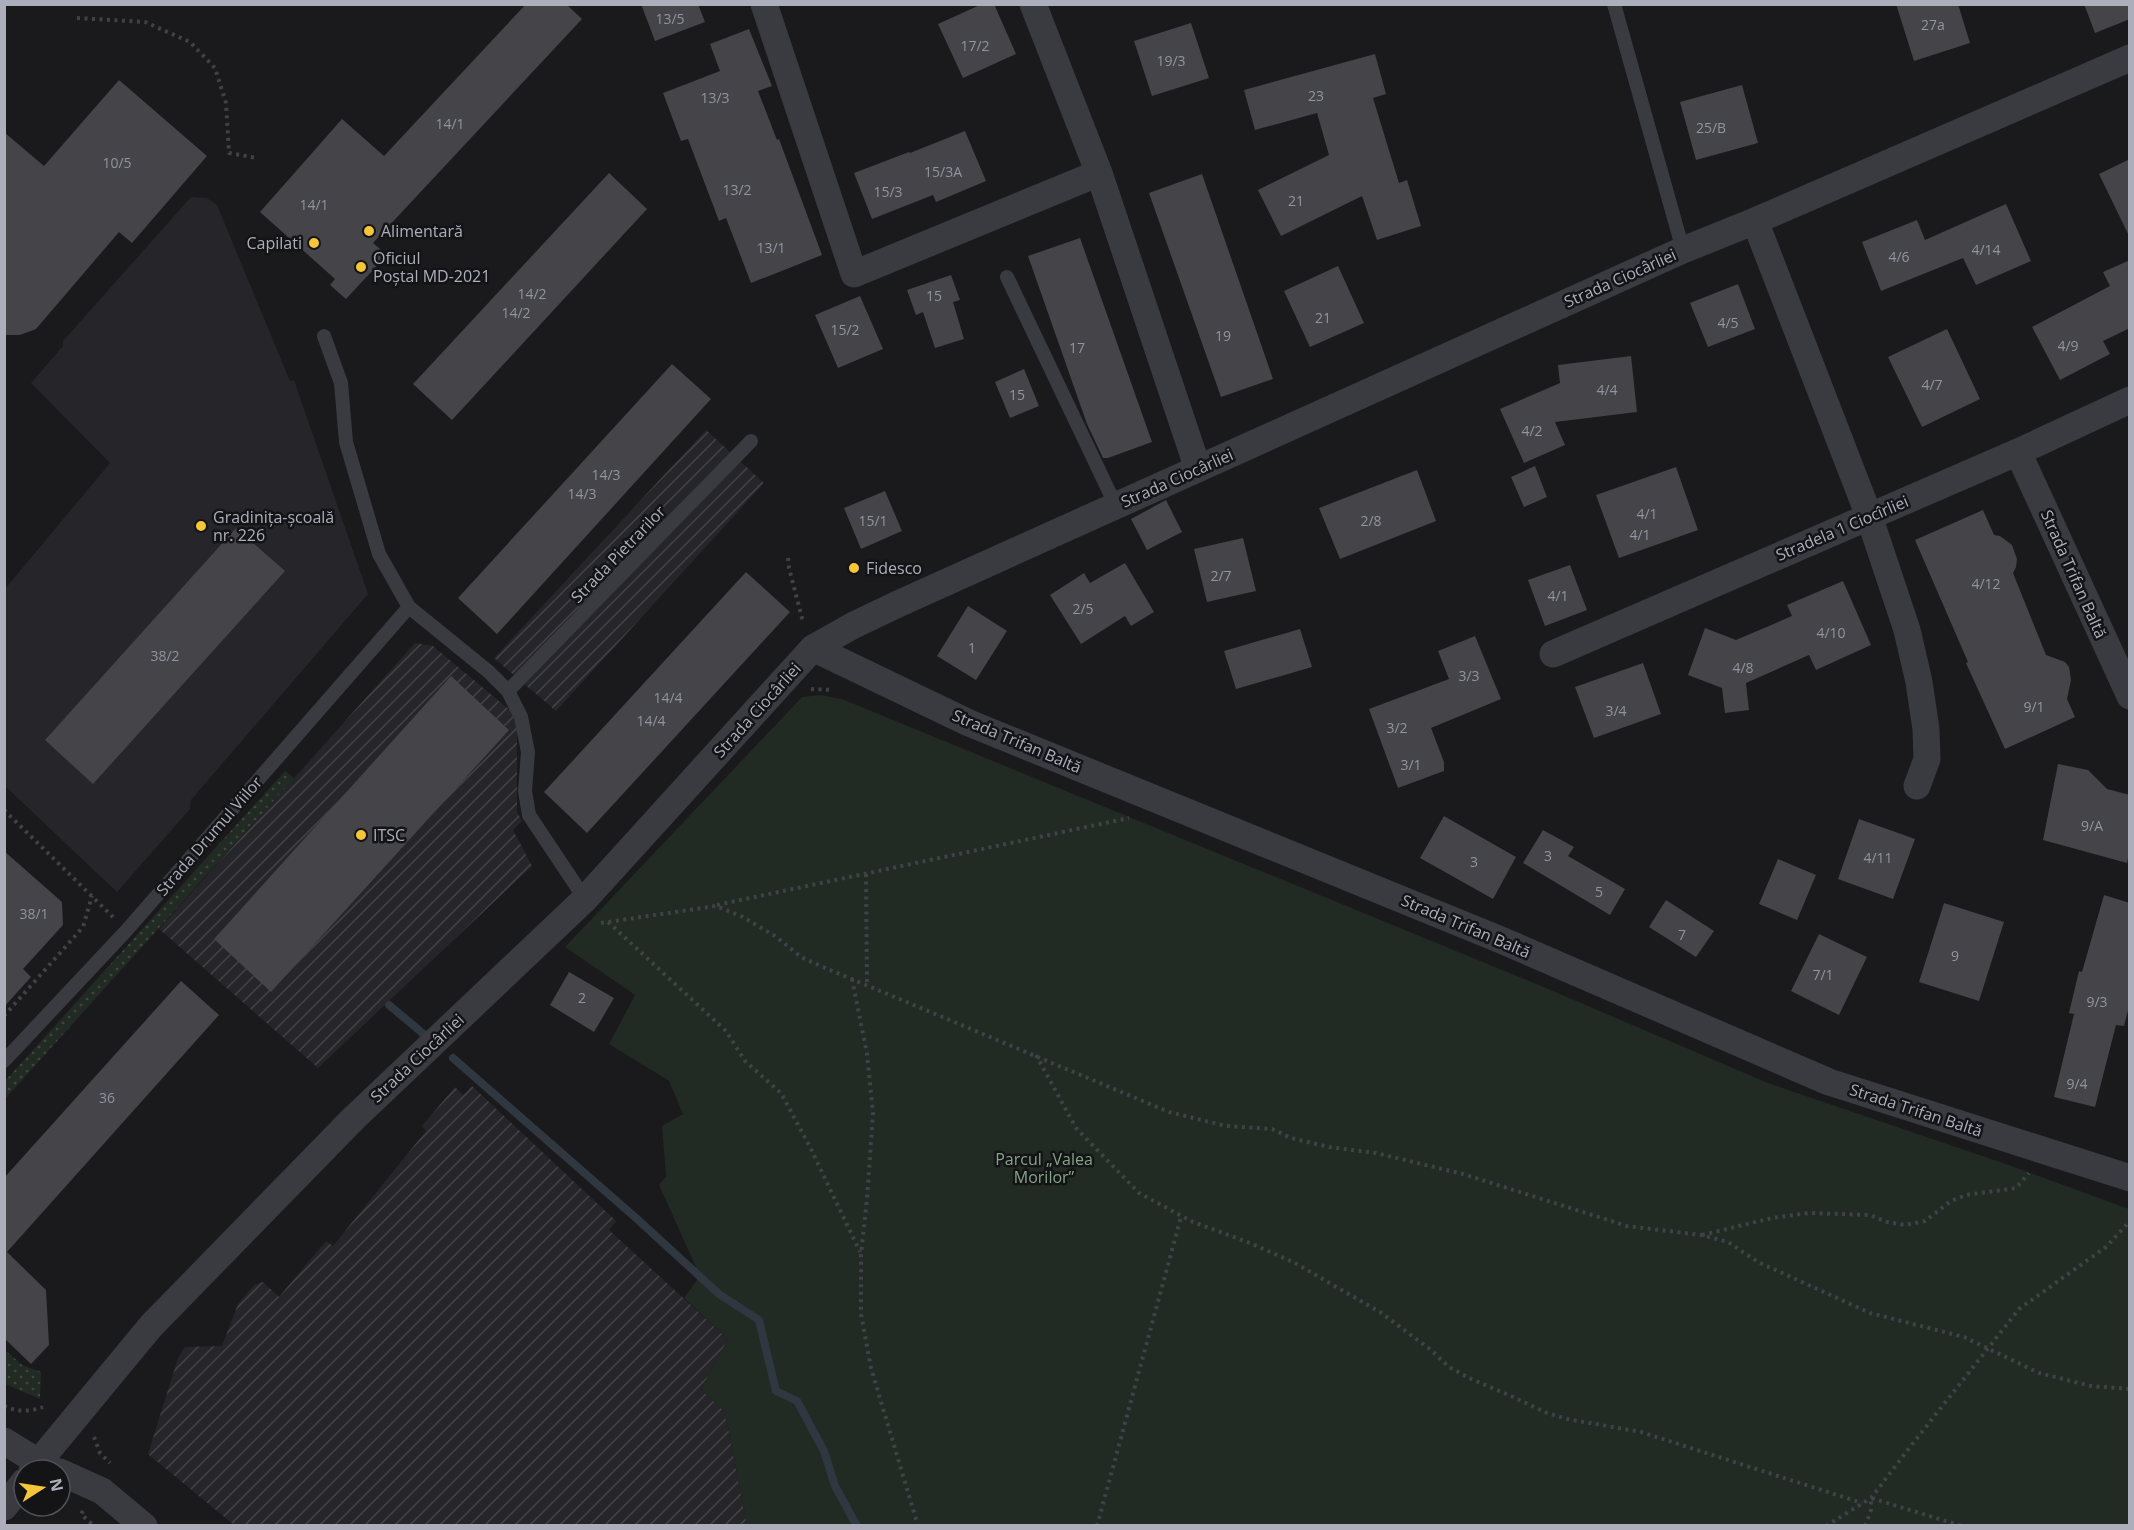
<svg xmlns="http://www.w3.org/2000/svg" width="2134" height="1530" font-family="'Open Sans',sans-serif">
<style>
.built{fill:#262529}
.industrial{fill:url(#industrial-furrows)}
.park{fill:#212a23}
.garden{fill:url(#garden-dots)}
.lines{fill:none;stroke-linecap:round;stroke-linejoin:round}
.stream{stroke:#2f3740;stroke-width:8}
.building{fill:#444449}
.path{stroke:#404248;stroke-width:4;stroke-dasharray:3 4.5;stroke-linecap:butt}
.lane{stroke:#3a3b41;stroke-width:14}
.street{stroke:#3a3b41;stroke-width:27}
.poi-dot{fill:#f5c738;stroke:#141417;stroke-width:2}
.labels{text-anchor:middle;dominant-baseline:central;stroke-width:5;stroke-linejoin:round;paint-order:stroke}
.number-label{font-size:14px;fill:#92949e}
.poi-label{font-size:16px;fill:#acafbb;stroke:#141417;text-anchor:start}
.street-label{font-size:16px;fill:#acafbb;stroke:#141417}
.park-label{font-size:16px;fill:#82a688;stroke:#141417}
</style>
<defs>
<pattern id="industrial-furrows" width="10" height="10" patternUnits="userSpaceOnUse" patternTransform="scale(1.5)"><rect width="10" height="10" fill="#262529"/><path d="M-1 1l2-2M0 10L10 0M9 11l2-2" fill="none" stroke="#434246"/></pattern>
<pattern id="garden-dots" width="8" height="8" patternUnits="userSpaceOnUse" patternTransform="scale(1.5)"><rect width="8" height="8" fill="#212a23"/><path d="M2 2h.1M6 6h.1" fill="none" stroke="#3f4641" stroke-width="1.8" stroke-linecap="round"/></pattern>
</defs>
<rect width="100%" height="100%" fill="#1a191c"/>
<!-- built -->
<path class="built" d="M191,197l16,1 10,7 73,176 4,-1 74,214 -177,206 -1,9 -73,83 -112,-106 -1,-196 106,-127 -79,-80 32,-37v-5z"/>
<!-- industrial -->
<path class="industrial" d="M706,430l58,53 -208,228 -62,-53z
M415,643l18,3 78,65 6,16v85l5,9 -9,9 19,36 -214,202 -159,-139z
M472,1086l144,135 -7,9 119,109 -27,50 24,23 22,113h-513l-86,-71 30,-96 7,-11 37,-1 16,-42 16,-19 9,-3 16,15 47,-56 7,5 93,-115 -4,-5 33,-39 8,8z"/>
<!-- park -->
<path class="park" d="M820,695l22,4 697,286 229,98 235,80 126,46v316h-1382l-22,-113 -24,-23 27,-50 -44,-41 16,-22 -41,-91 7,-9 -4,-50 21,-12 -14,-33 -60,-37 26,-49 -70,-48 237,-250z"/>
<!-- garden -->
<path class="garden" d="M285,771l9,7 -289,321v-18z
M5,1350l17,15 19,7 -1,27 -35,-15z"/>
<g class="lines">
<!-- stream -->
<path class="stream" d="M389,1005l43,36
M453,1058l183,160 83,76 40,26 17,71 21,10 27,50 11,35 22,40"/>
</g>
<!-- building -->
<path class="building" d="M526,4h40l16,15 -209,224 14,12 -41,44 -16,-14 5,-6 -75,-67 82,-93 42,37z
M641,4h57l7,18 -50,19z
M982,4h12l22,50 -53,24 -25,-54z
M1896,4h62l12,39 -56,18z
M2084,4h46v15l-35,14z
M1191,23l18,55 -57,18 -18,-55z
M749,29l23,57 -14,5 19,49 2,-1 43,116 -71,28 -25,-65 -7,3 -31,-82 -7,2 -18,-48 57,-22 -10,-27z
M1375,54l11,40 -13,4 26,85 8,-3 14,46 -44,14 -15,-44 -81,40 -23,-46 71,-35 -12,-42 -62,17 -11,-40z
M119,80l88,76 -75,87 -13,-11 -83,97 -16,6h-16v-203l40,34z
M1742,85l16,58 -62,17 -16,-58z
M965,131l21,50 -50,21 -3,-7 -61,24 -18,-46 55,-21 1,1z
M2130,159v79l-31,-64z
M609,173l38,36 -195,211 -39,-36z
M1202,174l71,205 -52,18 -72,-204z
M2006,204l25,57 -55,24 -13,-27 -82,33 -19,-49 55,-22 8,20z
M1080,238l72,204 -44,16h-5l-16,-34 -59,-168z
M2130,260v68l-27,13 7,13 -50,26 -28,-53 78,-41 -7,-14z
M1338,266l26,57 -54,24 -26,-56z
M951,275l9,25 -7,2 11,37 -29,9 -12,-36 -7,3 -9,-25z
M1738,284l17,45 -47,18 -18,-44z
M860,296l23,53 -45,19 -23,-53z
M1947,329l33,70 -58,28 -34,-70z
M1631,356l6,56 -82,10 10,23 -41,18 -24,-54 60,-26 -2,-18z
M672,364l39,35 -214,235 -39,-36z
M1024,369l15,37 -29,12 -15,-36z
M1535,466l12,31 -23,10 -13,-30z
M1676,467l22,63 -79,28 -23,-63z
M1417,470l19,51 -96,38 -21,-51z
M885,491l17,40 -41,18 -17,-41z
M1166,500l16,32 -35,18 -16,-31z
M1983,510l11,25 6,1 12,9 5,14 -1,8 -3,6 33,82 19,7 4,5 2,13 -4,19 8,18 -70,32 -39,-86 2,-1 -53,-122z
M236,528l49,43 -192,213 -48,-44z
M1243,538l13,53 -49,11 -13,-53z
M1125,563l29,49 -23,14 -6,-10 -44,28 -31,-49 34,-22 6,10z
M1570,565l17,45 -42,16 -17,-46z
M746,572l44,40 -203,221 -43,-41z
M1843,581l28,64 -55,25 -7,-15 -63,28 3,27 -24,3 -3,-25 -34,-13 17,-47 31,12 56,-24 -5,-11z
M968,606l39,25 -31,49 -39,-24z
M1300,629l12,38 -76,22 -12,-38z
M1475,636l26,63 -70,29 13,34v9l-46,17 -29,-79 80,-30 -11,-28z
M1643,663l18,51 -67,24 -19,-51z
M451,676l58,54 -238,262 -57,-53z
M2058,764l30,6 19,19 23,6v53l-3,15 -84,-23z
M1444,816l72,41 -23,42 -73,-41z
M1859,819l56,20 -22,60 -55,-20z
M1543,830l31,17 -6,9 57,33 -15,26 -87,-52z
M4,851l58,51 1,23 -40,44 8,8 -27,30z
M1778,859l38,16 -19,45 -38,-16z
M2104,895l26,8v100l-6,23 -8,-1 -21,82 -41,-10 20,-83 -5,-1 10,-42 3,1z
M1666,900l48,31 -18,26 -47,-30z
M1944,903l60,19 -25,79 -60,-19z
M1819,934l48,23 -28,58 -48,-24z
M569,972l45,26 -20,34 -44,-27z
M181,981l38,34 -212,237 39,38 3,55 -18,19 -27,-26v-160z"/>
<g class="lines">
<!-- path -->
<path class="path" d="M77,18l68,4 45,20 25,26 11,35 3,50 28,5
M788,558l1,10 14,54
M811,689l22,1
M4,810l109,107
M866,874l1,111
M717,905l412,-87
M608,922l118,109 19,30 36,32 29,54 50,105
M601,923l115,-17 25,10 34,20 26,21 22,10 346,145 57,14 46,3 19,9 38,9 47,6 87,21 164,52 74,9 27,7 30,20 112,51 94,24 75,36 52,13 39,3
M852,979l15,75 6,59 -6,86 -6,55v60l10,54 47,158
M4,1016l79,-89 9,-31
M1036,1055l40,73 63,65 54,29 57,21 43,19 87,50 51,38 18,17 20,11 42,18 36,17 20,6 74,13 221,71
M1702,1235l70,-17 37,-5 61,2 17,7 18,3 20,-4 26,-20 15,-6 50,-7 13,-15
M4,1406c13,6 26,6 39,1
M94,1437l6,16 10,10
M83,1511l-2,3 13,12
M1097,1526l84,-309
M1826,1526l45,-28 39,-51 109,-138 87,-62 24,-26
M1865,1526l6,-16v-12l91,28"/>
<!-- lane -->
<path class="lane" d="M1614,4l69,246
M1007,277l109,229
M324,336l17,47 5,59 33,112 30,53 80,65 19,19 13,26 7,35 -3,39 4,24 56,84
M508,691l243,-250
M4,1061l122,-130 283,-324"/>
<!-- street -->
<path class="street" d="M764,4l90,270 245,-101 -66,-169
M1099,173l99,296
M1755,221l114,295 38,114 12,52 7,47 1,30 -10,27
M2018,452l112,244
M813,648l156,75 532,217 328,142 301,96
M1553,654l465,-202 112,-52
M4,1441l34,21 16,8
M32,1470l119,-144 202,-207 232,-220 228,-251 41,-23 44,-21 785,-354 72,-29 375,-163
M60,1472l42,19 42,35
M4,1507l20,-25"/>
</g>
<!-- markers -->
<g class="poi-dot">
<circle cx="369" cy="231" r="6"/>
<circle cx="314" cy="243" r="6"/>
<circle cx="361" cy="267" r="6"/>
<circle cx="201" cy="526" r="6"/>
<circle cx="854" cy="568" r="6"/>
<circle cx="361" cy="835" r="6"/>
</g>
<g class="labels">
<!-- number labels -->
<g class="number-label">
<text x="670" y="18">13/5</text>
<text x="1933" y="24">27a</text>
<text x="975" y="45">17/2</text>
<text x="1171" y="60">19/3</text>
<text x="1316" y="95">23</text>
<text x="715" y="97">13/3</text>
<text x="450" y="123">14/1</text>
<text x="1711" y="127">25/B</text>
<text x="117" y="162">10/5</text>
<text x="943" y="171">15/3A</text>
<text x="737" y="189">13/2</text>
<text x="888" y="191">15/3</text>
<text x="1296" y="200">21</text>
<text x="314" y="204">14/1</text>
<text x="771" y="247">13/1</text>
<text x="1986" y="249">4/14</text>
<text x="1899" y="256">4/6</text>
<text x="532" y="293">14/2</text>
<text x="934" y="295">15</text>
<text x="516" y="312">14/2</text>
<text x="1323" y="317">21</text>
<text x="1728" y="322">4/5</text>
<text x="845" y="329">15/2</text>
<text x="1223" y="335">19</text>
<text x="2068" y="345">4/9</text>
<text x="1077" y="347">17</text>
<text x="1932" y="384">4/7</text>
<text x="1607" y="389">4/4</text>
<text x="1017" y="394">15</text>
<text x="1532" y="430">4/2</text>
<text x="606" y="474">14/3</text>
<text x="582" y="493">14/3</text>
<text x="1647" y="513">4/1</text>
<text x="873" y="520">15/1</text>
<text x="1371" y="520">2/8</text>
<text x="1640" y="534">4/1</text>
<text x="1221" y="575">2/7</text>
<text x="1986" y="583">4/12</text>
<text x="1558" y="595">4/1</text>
<text x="1083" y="608">2/5</text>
<text x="1831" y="632">4/10</text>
<text x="972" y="647">1</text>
<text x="165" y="655">38/2</text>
<text x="1743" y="667">4/8</text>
<text x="1469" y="675">3/3</text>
<text x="668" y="697">14/4</text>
<text x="2034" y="706">9/1</text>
<text x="1616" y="710">3/4</text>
<text x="651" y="720">14/4</text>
<text x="1397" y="727">3/2</text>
<text x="1411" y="764">3/1</text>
<text x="2092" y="825">9/A</text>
<text x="1548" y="855">3</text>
<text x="1878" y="857">4/11</text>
<text x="1474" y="861">3</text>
<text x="1599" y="891">5</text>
<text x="34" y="913">38/1</text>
<text x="1682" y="934">7</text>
<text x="1955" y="955">9</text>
<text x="1823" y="974">7/1</text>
<text x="582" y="997">2</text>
<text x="2097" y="1001">9/3</text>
<text x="2077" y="1083">9/4</text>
<text x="107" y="1097">36</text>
</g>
<!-- poi labels -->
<g class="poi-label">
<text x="381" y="231">Alimentară</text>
<text x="302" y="243" text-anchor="end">Capilati</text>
<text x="373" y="258">Oficiul<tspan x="373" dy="18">Poștal MD-2021</tspan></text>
<text x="213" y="517">Gradinița-școală<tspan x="213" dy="18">nr. 226</tspan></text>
<text x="866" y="568">Fidesco</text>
<text x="373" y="835">ITSC</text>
</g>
<!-- street labels -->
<g class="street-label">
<text transform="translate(1620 278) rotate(-24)">Strada Ciocârliei</text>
<text transform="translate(1177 478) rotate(-24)">Strada Ciocârliei</text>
<text transform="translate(1842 528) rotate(-23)">Stradela 1 Ciocîrliei</text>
<text transform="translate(618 554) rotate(-46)">Strada Pietrarilor</text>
<text transform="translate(2074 574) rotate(66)">Strada Trifan Baltă</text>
<text transform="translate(757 710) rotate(-48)">Strada Ciocârliei</text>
<text transform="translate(1017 741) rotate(23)">Strada Trifan Baltă</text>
<text transform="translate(209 836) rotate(-49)">Strada Drumul Viilor</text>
<text transform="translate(1466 926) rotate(23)">Strada Trifan Baltă</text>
<text transform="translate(417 1058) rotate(-43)">Strada Ciocârliei</text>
<text transform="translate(1916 1110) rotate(18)">Strada Trifan Baltă</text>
</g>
<!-- park labels -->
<g class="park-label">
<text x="1044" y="1159">Parcul „Valea<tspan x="1044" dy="18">Morilor”</tspan></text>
</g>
</g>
<!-- border -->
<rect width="2134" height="1530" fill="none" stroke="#acafbb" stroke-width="12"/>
<!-- north arrow -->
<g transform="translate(42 1488) rotate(78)"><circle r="28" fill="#141417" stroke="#515259" stroke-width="1.5"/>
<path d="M0-4.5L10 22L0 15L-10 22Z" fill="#f5c738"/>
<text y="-9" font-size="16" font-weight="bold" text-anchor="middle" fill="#acafbb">N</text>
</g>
</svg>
